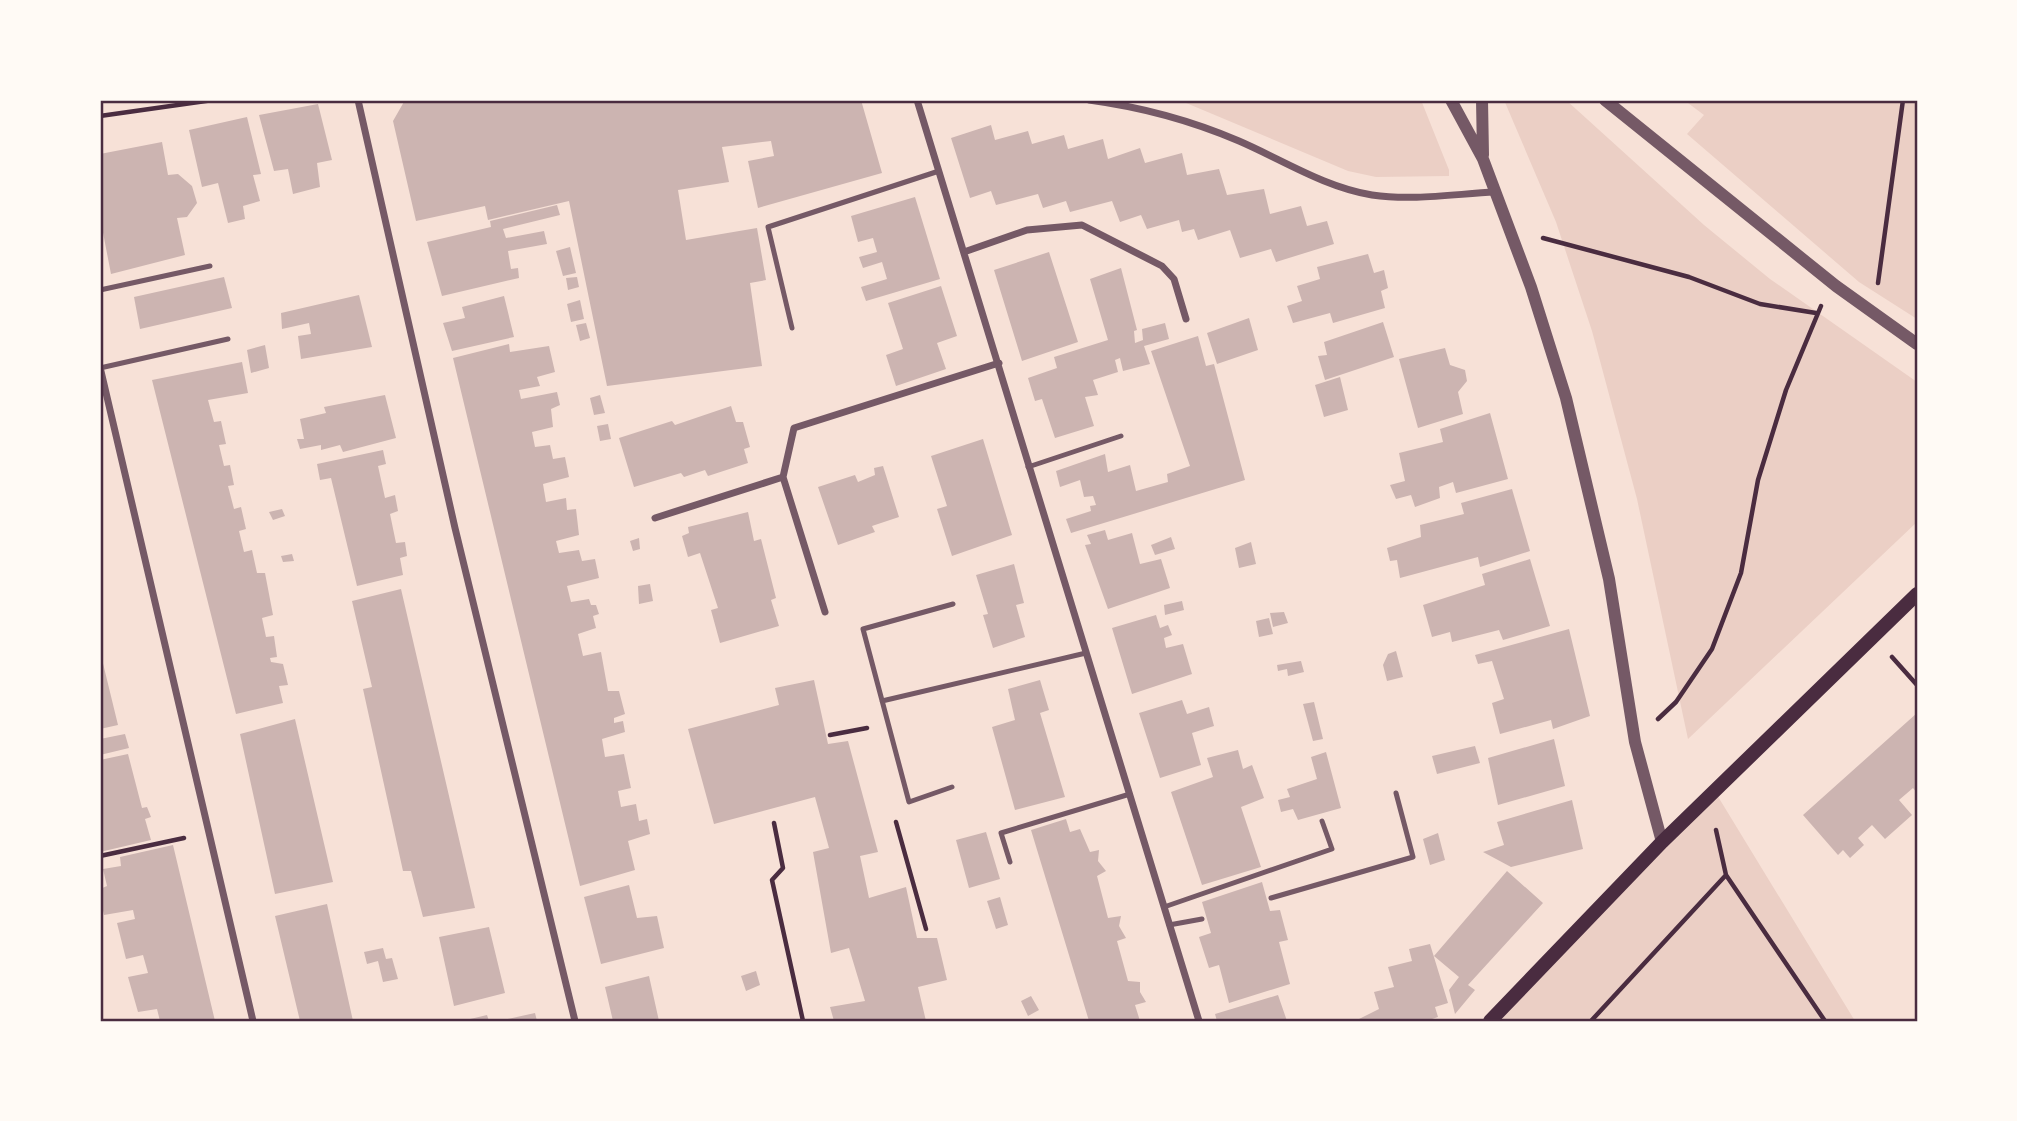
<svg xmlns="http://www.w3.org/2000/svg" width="2017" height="1121" font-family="'Public Sans',sans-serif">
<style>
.green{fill:#ebcfc5}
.building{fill:#ccb4b1}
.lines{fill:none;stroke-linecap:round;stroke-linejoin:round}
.path{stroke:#4a2c40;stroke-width:4.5}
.service{stroke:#755966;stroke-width:5}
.minor{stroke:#755966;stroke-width:7}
.tertiary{stroke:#755966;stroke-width:12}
.secondary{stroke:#4a2c40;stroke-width:14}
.neatline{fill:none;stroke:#4a2c40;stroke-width:2.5}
</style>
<rect width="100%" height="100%" fill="#f7e1d7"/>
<!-- green -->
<path class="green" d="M1179,100h242l28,70v6l-73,1 -28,-6z
M1504,100h62l138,125 66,54 147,103v140l-229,217 -51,-240 -45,-168 -36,-109z
M1684,100h233v219l-58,-37 -172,-148 17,-19z
M1714,790l141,231h-365z"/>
<!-- building -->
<path class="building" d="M405,100h456l21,73 -124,35 -10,-47 26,-5 -3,-15 -49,6 7,35 -51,8 8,50 71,-12 9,52 -16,3 12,83 -155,20 -38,-185 -81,19 -3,-14 -69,15 -23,-100z
M318,104l14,56 -15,3 3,24 -27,7 -5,-25 -14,2 -15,-56z
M247,117l14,57 -8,1 7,26 -17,5 2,13 -17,4 -10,-40 -16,4 -13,-57z
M991,125l4,15 33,-9 4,13 32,-9 4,14 35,-10 5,20 32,-11 5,15 37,-10 5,22 32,-6 8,26 37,-6 6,25 31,-8 6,20 20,-5 7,23 -58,18 -5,-13 -31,9 -10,-28 -32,10 -4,-11 -12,3 -3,-12 -32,9 -6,-14 -21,7 -8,-21 -42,11 -4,-11 -23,7 -5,-14 -42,11 -5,-14 -21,7 -19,-60z
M162,142l6,33 10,-1 14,12 5,17 -10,14 -10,1 8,37 -74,19 -11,-57v-63z
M915,197l25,82 -74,22 -5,-14 26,-8 -5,-17 -19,6 -4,-11 18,-5 -4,-14 -15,4 -7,-26z
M557,205l3,10 -57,14 3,9 38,-7 3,13 -39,7 3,18 7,-1 1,10 -77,18 -15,-54 64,-15 -1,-6z
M570,247l6,26 -13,3 -7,-25z
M1049,252l29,90 -56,19 -28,-91z
M1368,254l6,19 10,-3 4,18 -7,3 4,17 -52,15 -3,-10 -37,10 -6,-17 15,-5 -5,-15 23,-7 -3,-12z
M1121,268l16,62 -3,1 1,12 8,-3 -1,-11 23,-6 4,16 -25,7 6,18 -27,7 -3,-13 -5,2 3,12 -25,8 5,15 -13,2 9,29 -39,12 -13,-39 -7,2 -7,-23 29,-10 -3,-11 54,-17 -18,-61z
M224,277l8,31 -92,21 -6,-32z
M577,277l2,10 -11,3 -2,-12z
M941,286l16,50 -20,7 9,26 -50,17 -10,-31 17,-6 -15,-46z
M359,295l13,52 -71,12 -3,-23 13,-2 -2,-11 -27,6 -1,-16z
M504,296l10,41 -62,14 -9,-28 22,-5 -3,-11z
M580,300l4,19 -13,3 -4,-18z
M1249,318l9,32 -41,14 -10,-31z
M1383,322l11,35 -69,23 -7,-24 9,-1 -3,-13z
M586,323l4,15 -10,3 -4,-16z
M1198,336l8,30 8,-2 31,116 -174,53 -5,-14 25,-8 -1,-5 6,-1 -3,-9 -9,1 -4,-17 -20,7 -4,-16 49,-17 3,18 22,-7 6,26 32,-9 -1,-8 23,-8 -39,-115z
M509,344l1,8 39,-6 6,26 -18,5 3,9 -21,4 2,9 36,-7 3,13 -9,4 2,18 -21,5 3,15 15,-2 3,14 12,-2 4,20 -26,7 3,18 20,-4 1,12 9,-1 3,26 -23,6 3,12 20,-3 3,11 13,-2 4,19 -32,8 4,16 18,-3 2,6h5l3,9 -6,2 3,12 -18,6 5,22 18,-4 7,39h11l6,23 -11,4v5l9,-2 2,11 -23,7 3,18 19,-3 7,34 -13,3 3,16 15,-3 3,17 8,-2 3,15 -22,7 7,29 -55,16 -127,-528z
M265,345l4,23 -18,5 -4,-23z
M1445,348l5,17 15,5 2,11 -9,11 5,22 -45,14 -19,-69z
M242,362l6,31 -40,7 6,22 7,-1 5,23 -7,1 5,21 6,-1 4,20 -6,1 6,23 7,-2 5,22 -7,2 5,21 8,-2 5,23h8l8,42 -11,3 4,19 8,-1 3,21 -7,1 1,4 12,2 5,21 -9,1 4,17 -47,11 -84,-334z
M1340,377l8,33 -24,7 -9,-32z
M385,395l11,43 -53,14 -3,-7 -19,5v-5l-21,4 -3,-10h7l-4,-20 26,-6 -2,-6z
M600,395l5,18 -11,2 -4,-17z
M731,406l5,16h7l7,25 -6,2 4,14 -40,13 -3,-6 -21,7 -3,-4 -47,14 -15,-49 53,-17 3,4z
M1490,413l18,66 -52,14 -3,-11 -14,5 1,11 -25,9 -4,-12 -15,4 -6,-14 15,-4 -6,-28 44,-11 -3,-13z
M608,424l3,15 -11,2 -3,-15z
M983,439l29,96 -60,21 -15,-47 10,-3 -16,-50z
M383,450l3,14 -8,2 7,32 10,-3 3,16 -8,3 6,29 9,-1 2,14 -7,2 3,17 -46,11 -26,-108 -11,2 -3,-16z
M883,466l16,51 -27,9 3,6 -37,13 -20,-58 37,-12 3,7 17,-7 -1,-7z
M1512,489l18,62 -50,16 -2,-10 -78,21 -3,-18 -7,1 -3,-13 34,-11 -1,-12 44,-11 -3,-11z
M282,509l3,7 -12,4 -4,-8z
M748,512l6,29 7,-2 15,59 -5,2 8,26 -59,17 -9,-33 7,-2 -18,-55 -12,4 -6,-21 7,-3 -1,-6z
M1105,530l3,10 24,-7 8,31 21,-5 9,29 -62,21 -23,-64 6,-1 -4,-9z
M1171,537l4,12 -20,6 -4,-10z
M639,538l1,11 -7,2 -3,-10z
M1251,542l5,22 -17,4 -4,-20z
M292,554l2,7 -11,1 -2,-6z
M1530,559l20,67 -47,14 -4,-10 -47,12 -2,-10 -18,5 -9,-32 62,-20 -3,-11z
M1014,564l10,39 -8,2 9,32 -32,11 -10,-33 5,-1 -12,-39z
M650,584l3,17 -14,3 -1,-18z
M401,589l74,319 -52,9 -12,-46h-8l-40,-182 9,-2 -20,-86z
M1182,601l2,9 -19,5 -1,-10z
M1284,612l4,11 -15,4 -3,-14z
M1156,615l4,13 8,-3 4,10 -8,3 2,10 17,-4 9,30 -60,20 -20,-66z
M1269,618l4,16 -14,3 -3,-16z
M1569,629l21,87 -37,13 -2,-9 -51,14 -8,-31 12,-4 -12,-38 -14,3 -3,-9z
M100,651l18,74 -18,4z
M1396,651l7,26 -16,4 -4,-16 5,-11z
M1301,661l3,11 -16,4 -1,-7 -9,2 -1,-6z
M814,680l14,64 20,-3 30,111 -18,4 9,42 37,-11 11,51h20l10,42 -29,7 8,34h-92l-4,-14 35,-6 -16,-53 -18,5 -18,-101 16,-4 -14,-51 -101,27 -26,-95 91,-24 -4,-17z
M1040,680l9,30 -9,3 25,84 -50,13 -23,-83 23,-7 -7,-31z
M1182,700l5,14 22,-7 5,19 -22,7 9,32 -41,13 -21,-65z
M1314,702l9,37 -10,2 -10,-37z
M1917,713v80l-4,-5 -14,12 13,15 -27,24 -13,-14 -14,13 6,7 -14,13 -7,-8 -5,5 -35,-40z
M295,719l38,163 -58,12 -35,-160z
M125,734l4,14 -29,7v-16z
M1554,739l11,47 -67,19 -10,-47z
M1475,746l5,17 -43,11 -5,-18z
M1238,750l5,19 9,-4 12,33 -23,9 20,60 -59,18 -31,-93 42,-15 -6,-19z
M1326,752l15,56 -43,12 -5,-11 -12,3 -3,-12 12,-3 -3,-8 30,-10 -6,-22z
M128,754l14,54 5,-1 4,10 -6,2 6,21 -51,12v-92z
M1572,800l11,49 -72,18 -28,-15 21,-7 -7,-23z
M1066,819l4,13 10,-3 10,23 9,-2 -1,11 8,10 -9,5 11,42 13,-2 -2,10 7,12 -9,3 11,40 12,1v10l6,10 -11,3 5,16h-51l-58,-191z
M986,832l14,47 -31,9 -13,-48z
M1438,833l7,27 -15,5 -7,-26z
M173,845l42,176h-55l-3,-12 -19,3 -10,-35 20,-4 -5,-18 -17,4 -9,-36 18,-4 -2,-9 -29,5 -4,-17v-9l7,-3 -4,-17 18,-3 -1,-9z
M1507,871l36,32 -75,82 7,5 -20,24 -6,-24 10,-13 -25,-21z
M1262,882l8,29 10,-1 8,30 -9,2 11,42 -61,19 -10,-38 -10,3 -10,-31 12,-4 -9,-31z
M629,885l8,33 20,-2 7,32 -63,16 -17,-67z
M1000,897l8,28 -12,4 -9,-28z
M327,904l26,117h-53l-25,-105z
M489,927l16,66 -51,13 -15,-69z
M1430,944l18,59 -13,4 3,10 -12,4h-71l24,-12 -5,-17 20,-5 -6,-20 24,-6 -3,-12z
M383,948l3,11 6,-1 6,21 -15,3 -5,-21 -11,3 -3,-12z
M756,971l4,14 -14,6 -5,-15z
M649,976l10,45h-46l-8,-34z
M1278,995l9,26h-70l-2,-7z
M1031,996l8,14 -11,6 -7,-15z
M535,1013l2,8h-34v-1z
M487,1015l2,6h-23v-1z"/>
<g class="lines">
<!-- path -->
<path class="path" d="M100,116l113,-16
M1543,238l146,39 71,27 56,9
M1878,283l25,-183
M1892,657l25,28
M1658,719l18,-17 36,-53 29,-76 17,-93 28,-90 35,-84
M830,735l37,-7
M896,822l30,107
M774,823l9,45 -11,12 31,141
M1716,830l10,45 99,146
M100,856l84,-18
M1591,1021l135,-146"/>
<!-- service -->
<path class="service" d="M100,290l110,-24
M792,328l-24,-101 171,-56
M100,368l128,-29
M1028,467l93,-31
M882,701l204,-48
M952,787l-43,15 -46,-173 90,-25
M1010,862l-9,-29 129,-39
M1271,898l142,-41 -17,-64
M1164,907l168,-58 -10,-28
M1169,925l33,-6"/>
<!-- minor -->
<path class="minor" d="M358,100l97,428 120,493
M917,100l282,921
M1089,100c52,7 101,20 150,41 44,19 85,46 133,54 40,6 83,-1 123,-3
M964,252l63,-22 55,-5 80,41 12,13 12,40
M100,367l153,654
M655,518l128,-41
M825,612l-42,-135 11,-49 205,-65"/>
<!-- tertiary -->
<path class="tertiary" d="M1451,100l32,59 48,128 35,111 43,181 26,163 27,100
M1482,100l1,55
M1605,100l231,186 81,58"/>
<!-- secondary -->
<path class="secondary" d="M1490,1021l172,-179 255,-248"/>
</g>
<!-- border -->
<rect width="2017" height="1121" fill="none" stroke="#fffaf5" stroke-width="203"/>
<rect x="102" y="102" width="1814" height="918" class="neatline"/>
</svg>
